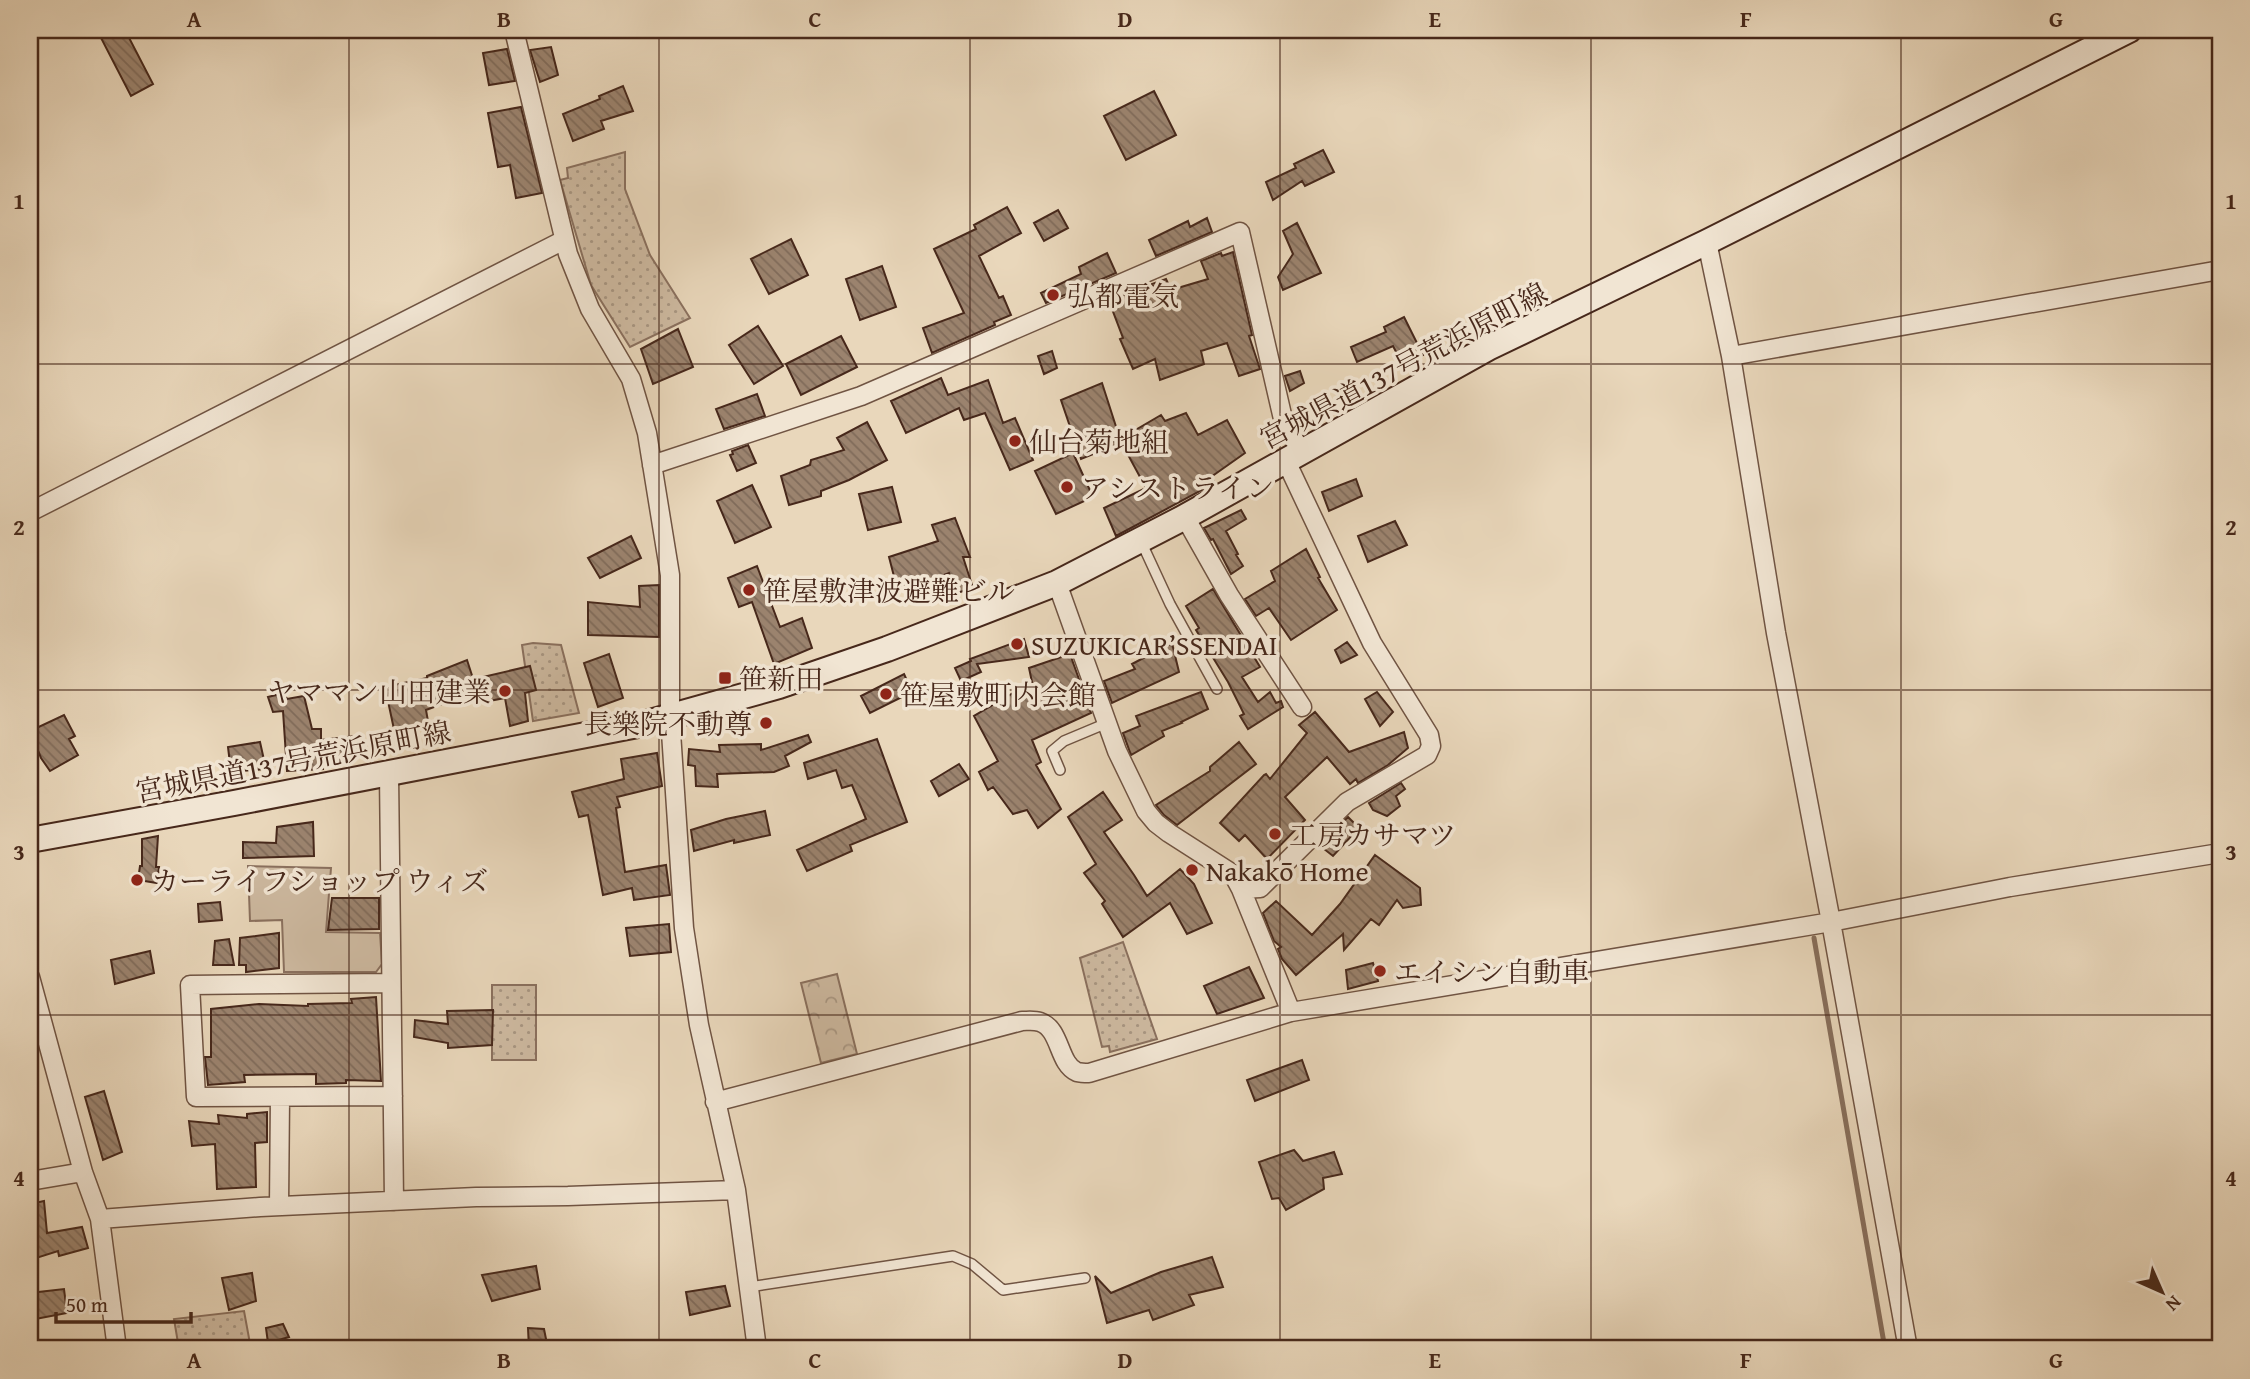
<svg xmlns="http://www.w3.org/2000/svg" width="2250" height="1379" font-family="'Gentium Book Plus','Noto Serif JP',serif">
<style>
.grass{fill:url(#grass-dots);stroke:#8a705e;stroke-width:2}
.forest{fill:url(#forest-crowns);stroke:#8a705e;stroke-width:2}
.park{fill:#cdb9a0;stroke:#8a705e;stroke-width:2}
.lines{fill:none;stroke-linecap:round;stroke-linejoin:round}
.stream{stroke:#876e5b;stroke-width:5}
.building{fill:url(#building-back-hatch);stroke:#47281b;stroke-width:2}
.lane-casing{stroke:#705443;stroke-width:12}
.street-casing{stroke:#705443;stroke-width:21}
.secondary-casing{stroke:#47281b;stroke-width:28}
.lane{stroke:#f1e5d3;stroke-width:9}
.street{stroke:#f1e5d3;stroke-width:18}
.secondary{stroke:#f1e5d3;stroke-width:24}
.grid{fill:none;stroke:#47281b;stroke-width:2;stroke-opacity:0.55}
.poi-dot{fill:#8f2418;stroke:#f1e5d3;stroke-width:2.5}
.labels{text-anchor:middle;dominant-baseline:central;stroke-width:7;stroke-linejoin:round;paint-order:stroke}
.poi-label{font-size:28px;fill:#47281b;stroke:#f1e5d3;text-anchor:start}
.street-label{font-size:28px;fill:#47281b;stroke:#f1e5d3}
.neatline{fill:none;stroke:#47281b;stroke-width:2.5}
.grid-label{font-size:23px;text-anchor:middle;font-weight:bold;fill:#47281b}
</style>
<defs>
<pattern id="grass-dots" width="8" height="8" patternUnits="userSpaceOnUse" patternTransform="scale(1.75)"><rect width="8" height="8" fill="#cdb9a0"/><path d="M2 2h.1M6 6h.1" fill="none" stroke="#a89682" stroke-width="1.8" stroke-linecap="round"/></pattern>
<pattern id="forest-crowns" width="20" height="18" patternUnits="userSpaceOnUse" patternTransform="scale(1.75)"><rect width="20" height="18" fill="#cdb9a0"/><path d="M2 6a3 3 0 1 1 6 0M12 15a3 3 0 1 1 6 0" fill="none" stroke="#a89682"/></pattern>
<pattern id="building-back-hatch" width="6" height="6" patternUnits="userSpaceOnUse" patternTransform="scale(1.75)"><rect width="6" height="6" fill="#9b836e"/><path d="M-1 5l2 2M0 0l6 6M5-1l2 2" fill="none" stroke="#806b5a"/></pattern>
</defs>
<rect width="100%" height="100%" fill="#e9d7bb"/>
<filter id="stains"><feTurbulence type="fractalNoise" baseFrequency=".00286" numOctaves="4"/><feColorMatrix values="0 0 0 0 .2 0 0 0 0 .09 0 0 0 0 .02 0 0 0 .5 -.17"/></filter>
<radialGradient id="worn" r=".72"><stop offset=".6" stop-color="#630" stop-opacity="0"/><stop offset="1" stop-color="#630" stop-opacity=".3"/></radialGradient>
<!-- grass -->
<path class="grass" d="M625,152v37l25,66 40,63 -60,29 -39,-62 -31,-105 8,-2 -1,-10z
M533,643l28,2 18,68 -46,8 -11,-76z
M1123,942l34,97 -47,13 -1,-6 -7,1 -22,-89z
M492,985h44v75h-44z
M244,1311l7,38h-72l-5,-30z"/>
<!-- forest -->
<path class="forest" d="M837,974l20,80 -36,9 -20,-80z"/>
<!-- park -->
<path class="park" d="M248,866l83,2 -5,64 54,1 2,31 -6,8h-92l-2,-52 -32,1z"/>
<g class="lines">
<!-- stream -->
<path class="stream" d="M1814,938l71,411"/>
</g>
<!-- building -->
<path class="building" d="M111,30h14l28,54 -22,12 -31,-60z
M551,47l7,28 -18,7 -10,-32z
M507,49l8,32 -26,4 -6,-32z
M623,86l10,25 -32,10 3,8 -31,12 -10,-27 37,-15 -1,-3z
M1154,91l22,44 -50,25 -22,-44z
M521,107l21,86 -26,5 -6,-33 -12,2 -10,-54z
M1323,150l11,22 -29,14 -3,-5 -29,19 -7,-18 30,-14 -2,-4z
M1007,207l14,26 -42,23 20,42 4,-2 8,19 -17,7 1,3 -63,28 -9,-25 41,-15 -30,-64 42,-20 -2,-4z
M1058,210l10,18 -24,13 -10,-18z
M1207,218l5,14 -56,24 -7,-16 39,-19 2,6z
M1297,223l24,50 -38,17 -5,-13 15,-23 -10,-23z
M791,239l17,36 -39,19 -18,-35z
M1233,252l19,83 -3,1 11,33 -21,7 -12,-33 -26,8 3,13 -44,16 -5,-21 -22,10 -13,-30 3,-1 -14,-37 17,-7 2,4 28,-6 -4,-8 14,-5 5,11 37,-11 -7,-18 20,-8 1,3z
M1107,253l9,20 -70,30 -5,-10 40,-19 -2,-7z
M882,266l14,41 -36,13 -14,-41z
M1404,317l19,38 -20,10 -10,-19 -36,16 -6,-15 35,-15 -2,-5z
M758,326l25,40 -29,18 -25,-39z
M678,329l15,38 -40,17 -12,-35z
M841,336l16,31 -56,28 -15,-31z
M1052,351l5,17 -13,6 -6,-18z
M1300,371l4,12 -14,8 -5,-15z
M941,378l7,17 40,-15 15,43 12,-5 18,42 -23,10 -25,-57 -21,7 -5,-12 -53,25 -15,-32z
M1102,383l18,56 41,-24 4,6 21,-8 12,22 29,-15 18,33 -34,24 4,6 -99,53 -12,-28 42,-20 -26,-48 1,3 -40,16 -20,-59z
M757,394l8,22 -41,13 -8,-20z
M867,422l20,38 -38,20 -28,11v5l-32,9 -8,-29 29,-11 1,-5 33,-10 -7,-12z
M748,445l8,18 -19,8 -7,-16 3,-1 -1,-3z
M1073,453l20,44 -37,17 -21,-43z
M1356,479l6,17 -33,15 -7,-19z
M752,485l19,42 -36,16 -18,-42z
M892,487l9,35 -33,8 -9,-36z
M1241,510l5,9 -20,12 12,23 -2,1 7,11 -12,8 -18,-35 -2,1 -7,-12z
M955,518l15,39h-7l10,31 -16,5 -8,-20 -51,19 -9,-35 49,-16 -6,-16z
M1395,521l12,24 -39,17 -10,-26z
M631,536l10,22 -41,20 -12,-20z
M1306,549l14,28 -2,1 19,32 -46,30 -22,-32 -13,8 -11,-17 30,-18 -4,-10z
M757,566l23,61 22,-9 10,30 -38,16 -22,-62 -13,5 -11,-29z
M659,585v52l-71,-2v-33l52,5 -1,-21z
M1213,589l47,78 -18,10 16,25 12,-10 6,11 5,-2 2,6 -35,22 -8,-13 4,-2 -16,-32 -32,-52 3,-2 -13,-22z
M1024,639l5,18 -52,7 4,8 -20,9 -6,-13 16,-7 -1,-2z
M1347,642l10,13 -16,8 -6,-13z
M1172,643l7,29 -67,31 -8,-22 31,-12 -3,-5z
M609,654l14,44 -25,9 -14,-44z
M1070,654l21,59 -59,27 9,22 -5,3 25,44 -23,19 -11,-18 -14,4 -20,-27 -5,3 -9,-18 19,-11 -24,-45 58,-34 -3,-14z
M467,660l10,31 -51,19 3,17 -34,7 -10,-47 42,-9v-2z
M530,666l6,24 -11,3 3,28 -18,5 -5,-28 -16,3 -6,-24z
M904,674l8,18 -42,21 -9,-17z
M1201,692l7,17 -27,13 1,1 -20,8 2,5 -33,19 -8,-22 17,-7 -4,-10z
M1377,692l16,20 -13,14 -15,-27z
M284,693l3,6 17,-3 8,33h9v11l34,-4 4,20 -36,4v9l-36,2 -4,-60 -10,1 -5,-15z
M1315,712l34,40 55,-20 4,16 -20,17 -30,18 -2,-4 -6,5 -23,-27 -42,40 20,23 -38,39 -22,-24 -6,6 -19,-18 44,-48 2,-1 4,5 37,-46 -8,-8z
M64,715l11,21 -6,3 9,16 -28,16 -9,-13 -11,-27z
M808,735l3,7 -26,14 4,10 -15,6 -57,2 1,13 -22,-1 -1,-20 -7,-1 1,-16 31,3 -1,-7 42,-1v6z
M877,739l30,83 -57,23 2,6 -45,20 -10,-21 69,-31 -14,-34 -10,3 -6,-18 -28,9 -4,-16z
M260,742l6,27 -35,3 -3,-25z
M1239,742l17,22 -79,61 -13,-10 -8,-10 54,-34v-4z
M657,753l5,33 -45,11 3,10 -4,1 9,64 41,-7 4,30 -36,5 -2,-12 -29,7 -15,-80 -9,2 -7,-25 52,-13 -3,-20z
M959,764l10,15 -30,17 -8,-15z
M1401,783l4,6 -9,7 4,10 -13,10 -14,-6 -4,-7z
M1103,792l19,28 -18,12 30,43 13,21 33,-27 14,15 18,39 -25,11 -17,-31 -47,34 -21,-33 3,-3 -21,-28 12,-9 -28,-47z
M765,811l5,24 -36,8v-3l-40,11 -3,-21 35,-11z
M1348,817l8,8v6l-23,25 -14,-11z
M313,822l1,34 -71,2v-16l33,1 1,-16z
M158,836l-2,31h3l-2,16 -19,-3 2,-14h2v-27z
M1375,855l45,33 1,17 -18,3 -6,-8 -18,25 -8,-6 -27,31 -1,-16 -47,41 -14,-16 -4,-10 3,-2 -7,-6 -11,-28 13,-12 36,34 28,-31z
M332,898h47v31l-51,1z
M220,902l2,18 -23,2 -1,-18z
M669,924l2,28 -41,4 -4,-28z
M279,933v35l-33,4v-7h-7l1,-27z
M229,939l5,26h-21l2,-24z
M150,951l4,22 -39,11 -4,-24z
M1373,963l5,18 -30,8 -2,-19z
M1249,967l15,31 -47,16 -13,-28z
M376,997l5,84 -35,-1v3l-30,1v-10l-72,1 1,7 -37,3 -3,-28h6v-48l48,-5 49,2v-2l44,-1 -1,-4z
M493,1010l-1,35 -44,3v-5l-34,-6 1,-17 33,4 -1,-13z
M1302,1060l7,20 -54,21 -8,-21z
M104,1091l18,61 -19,8 -18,-63z
M267,1112v30l-12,1 1,44 -39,2 -2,-45 -23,2 -3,-25 30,3 -1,-9 29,3v-4z
M1294,1150l9,11 31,-9 8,22 -19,4 1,11 -38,21 -7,-12 -7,1 -13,-37z
M44,1201l3,32 35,-6 6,21 -29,8 -1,-5 -28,9v-56z
M1212,1257l11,30 -34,8 5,10 -41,15 -4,-10 -42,13 -12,-47 16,17 50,-21z
M536,1266l4,23 -48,12 -10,-26z
M252,1273l4,28 -27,9 -7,-32z
M725,1286l5,20 -40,9 -4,-23z
M64,1289l3,24 -37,7v-27z
M283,1324l6,13 -21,6 -2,-15z
M528,1328l16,1 4,20h-19z"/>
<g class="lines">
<defs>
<path id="lane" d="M1145,550l25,54 47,85
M1060,770l-8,-19 12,-10 43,-18
M749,1287l204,-31 19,8 31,26 82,-12"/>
<path id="street" d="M514,30l54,224 22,55 41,70 16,54 23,142v142l14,211 15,97 37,165 21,159
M1707,242l24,114 45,277 55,289 77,427
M1731,356l489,-86
M652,465l209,-69 379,-164 43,187 18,33
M30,512l534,-272
M1190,526l39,69 73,112
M1057,583l60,168 29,60 10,12 13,10 64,41 8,15 50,123
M389,774l5,427
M1241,889l19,-1 87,-86 80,-47 4,-9 -2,-11 -57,-92 -86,-182
M30,977l53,195 17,47 17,130
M391,983l-201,2 6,112 197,-1
M715,1102l307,-81c6,0 12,-1 18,1 21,7 18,42 37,50 4,1 8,1 12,1l202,-61 540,-90 179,-35 210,-34
M30,1181l53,-9
M279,1206l1,-109
M100,1219l160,-12 216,-10 92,-1 168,-6"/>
<path id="secondary" d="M30,840l204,-37 409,-79 136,-38 108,-37 170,-66 124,-64 307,-171 219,-106 422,-212"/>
</defs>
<!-- lane casing -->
<use href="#lane" class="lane-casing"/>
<!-- street casing -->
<use href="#street" class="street-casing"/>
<!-- secondary casing -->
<use href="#secondary" class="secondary-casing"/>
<!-- lane -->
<use href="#lane" class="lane"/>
<!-- street -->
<use href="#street" class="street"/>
<!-- secondary -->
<use href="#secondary" class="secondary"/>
</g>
<!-- grid -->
<path class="grid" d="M349,30v1319M659,30v1319M970,30v1319M1280,30v1319M1591,30v1319M1901,30v1319M30,364h2190M30,690h2190M30,1015h2190"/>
<!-- markers -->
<g class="poi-dot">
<circle cx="1053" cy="295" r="7"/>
<circle cx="1015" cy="441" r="7"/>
<circle cx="1067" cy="487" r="7"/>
<circle cx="749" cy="590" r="7"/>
<circle cx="1017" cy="644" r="7"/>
<rect x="718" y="671" width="14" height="14" rx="3.5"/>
<circle cx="505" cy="691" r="7"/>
<circle cx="886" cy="694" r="7"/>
<circle cx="766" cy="723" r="7"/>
<circle cx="1275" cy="834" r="7"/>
<circle cx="1192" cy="870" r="7"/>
<circle cx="137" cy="880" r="7"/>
<circle cx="1380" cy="971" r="7"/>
</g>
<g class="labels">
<!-- poi labels -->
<g class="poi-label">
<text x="1067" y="295">弘都電気</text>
<text x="1029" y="441">仙台菊地組</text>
<text x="1081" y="487">アシストライン</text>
<text x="763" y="590">笹屋敷津波避難ビル</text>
<text x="1031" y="644">SUZUKICAR’SSENDAI</text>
<text x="739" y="678">笹新田</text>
<text x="491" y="691" text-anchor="end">ヤママン山田建業</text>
<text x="900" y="694">笹屋敷町内会館</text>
<text x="752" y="723" text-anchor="end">長樂院不動尊</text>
<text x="1289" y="834">工房カサマツ</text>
<text x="1206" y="870">Nakakō Home</text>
<text x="151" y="880">カーライフショップ ウィズ</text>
<text x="1394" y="971">エイシン自動車</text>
</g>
<!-- street labels -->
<g class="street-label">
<text transform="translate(1403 365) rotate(-28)">宮城県道137号荒浜原町線</text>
<text transform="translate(293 761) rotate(-11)">宮城県道137号荒浜原町線</text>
</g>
</g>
<!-- margin -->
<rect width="2250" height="1379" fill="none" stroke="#e9d7bb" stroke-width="77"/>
<!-- north arrow -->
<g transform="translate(2162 1292) rotate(135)" stroke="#f1e5d3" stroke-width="5" paint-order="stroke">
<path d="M0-5L12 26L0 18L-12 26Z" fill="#47281b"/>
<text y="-10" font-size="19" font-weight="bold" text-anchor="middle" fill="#47281b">N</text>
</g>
<!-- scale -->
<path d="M56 1312v10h135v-10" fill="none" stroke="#47281b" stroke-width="3.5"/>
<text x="66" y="1312" font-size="21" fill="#47281b" stroke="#f1e5d3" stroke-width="5" paint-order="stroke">50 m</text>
<rect x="38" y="38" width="2174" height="1302" class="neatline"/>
<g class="grid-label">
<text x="194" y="27">A</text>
<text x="504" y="27">B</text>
<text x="815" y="27">C</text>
<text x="1125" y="27">D</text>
<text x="1435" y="27">E</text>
<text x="1746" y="27">F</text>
<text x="2056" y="27">G</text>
<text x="19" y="209">1</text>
<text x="2231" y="209">1</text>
<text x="19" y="535">2</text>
<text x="2231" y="535">2</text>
<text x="19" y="860">3</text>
<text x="2231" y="860">3</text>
<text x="19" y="1186">4</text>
<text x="2231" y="1186">4</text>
<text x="194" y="1368">A</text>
<text x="504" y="1368">B</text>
<text x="815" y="1368">C</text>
<text x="1125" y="1368">D</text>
<text x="1435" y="1368">E</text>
<text x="1746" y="1368">F</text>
<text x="2056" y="1368">G</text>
</g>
<rect width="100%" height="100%" filter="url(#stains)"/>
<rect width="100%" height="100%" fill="url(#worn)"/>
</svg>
